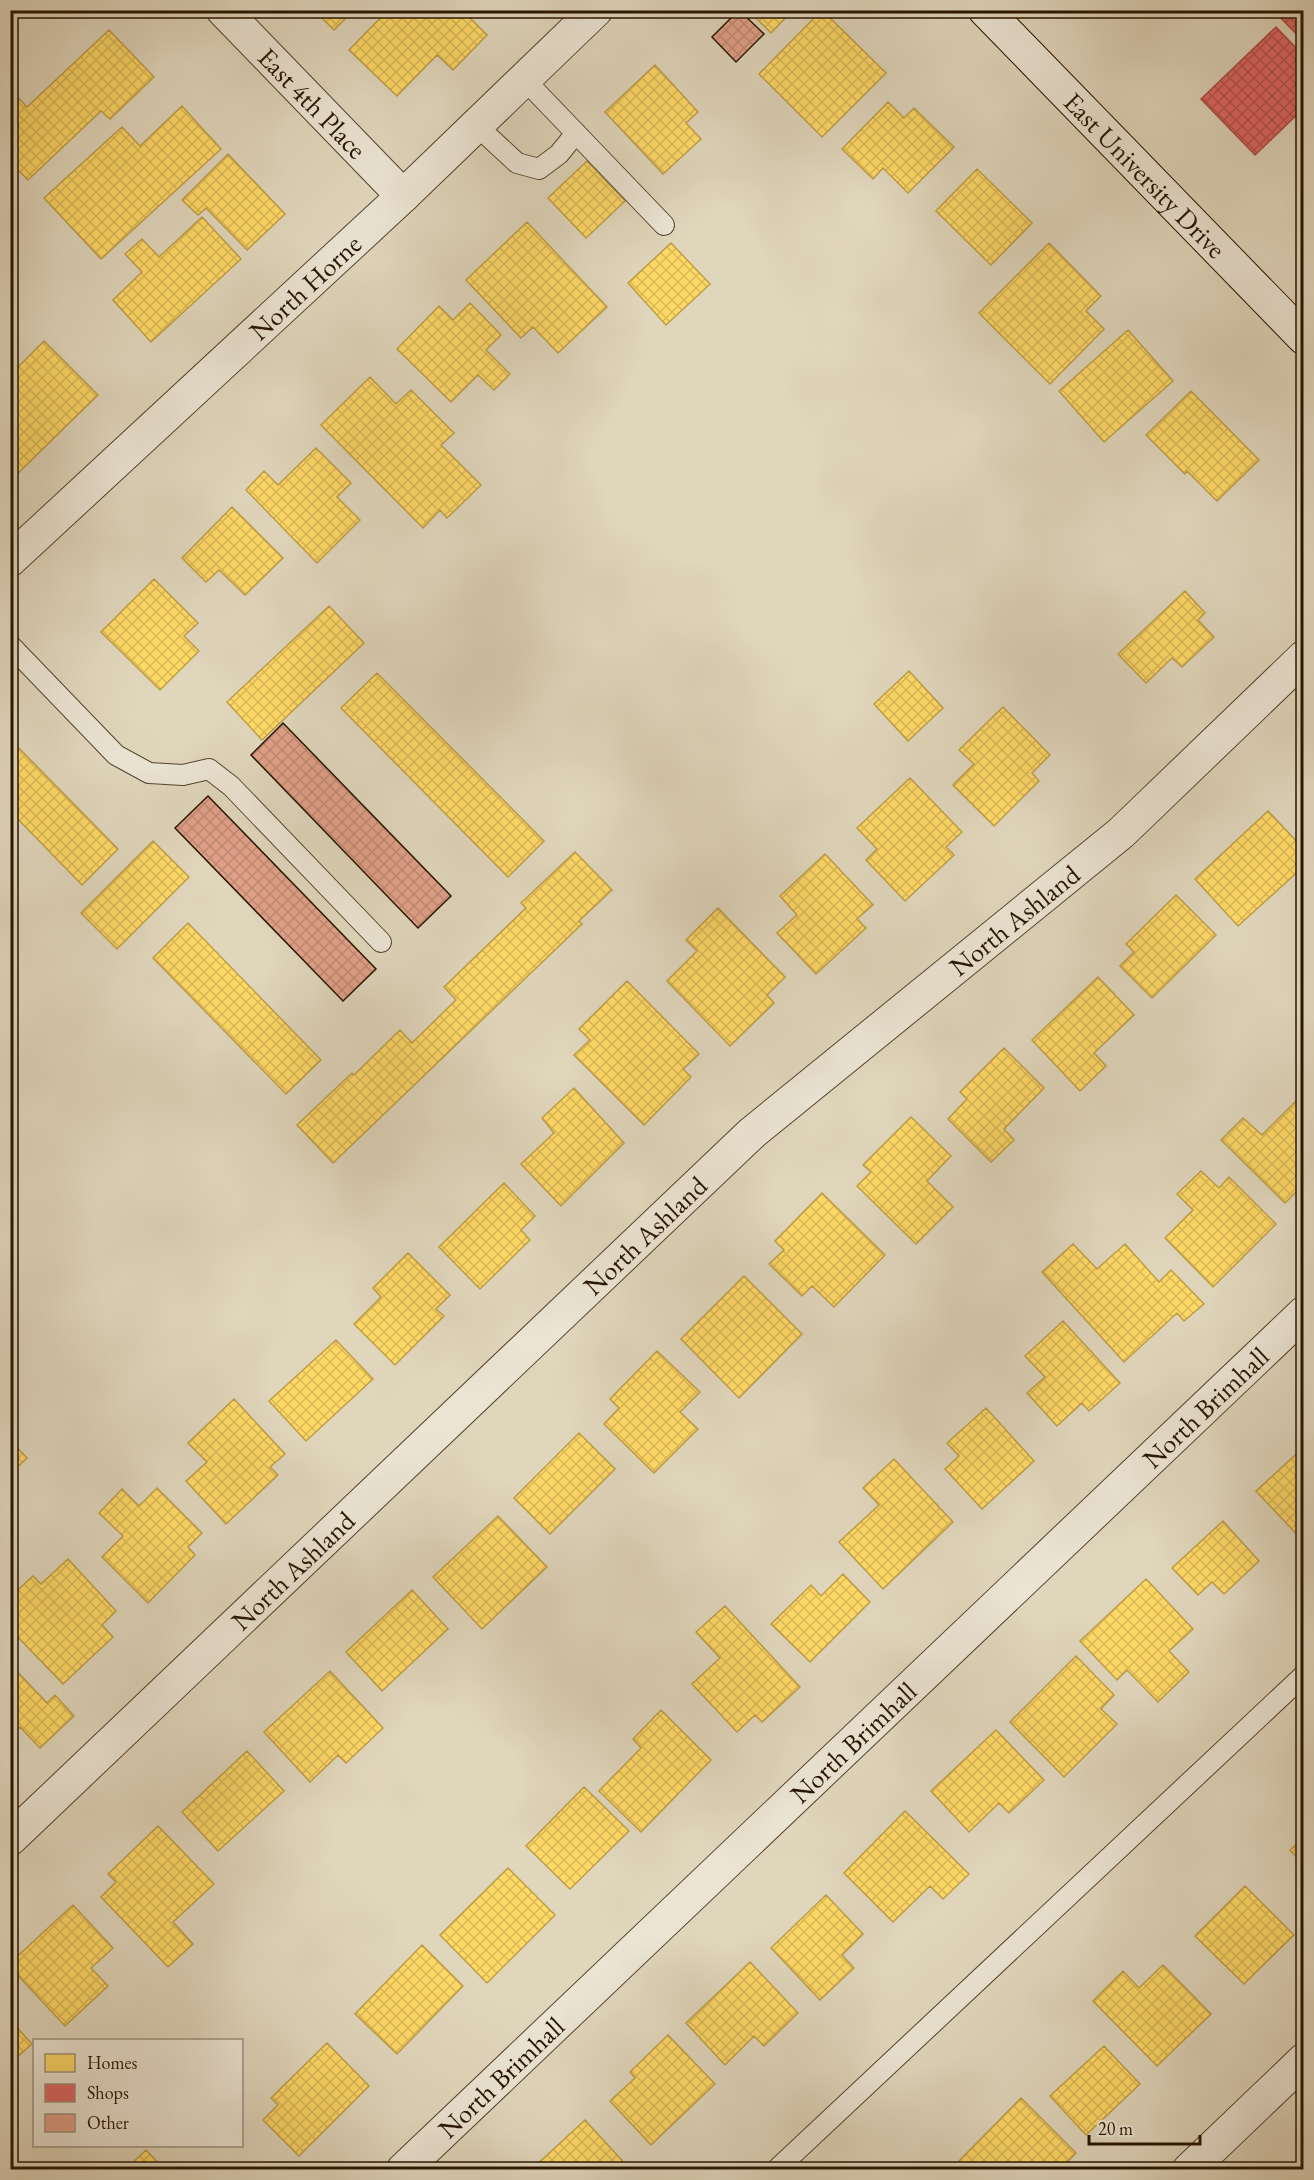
<svg xmlns="http://www.w3.org/2000/svg" width="1314" height="2180" font-family="'EB Garamond',serif">
<style>
.homes{fill:url(#homes-cross-hatch);stroke:#be9e47;stroke-width:1.5}
.shops{fill:url(#shops-cross-hatch);stroke:#a84e47;stroke-width:1.5}
.building{fill:url(#building-cross-hatch);stroke:#261500;stroke-width:1.5}
.lines{fill:none;stroke-linecap:round;stroke-linejoin:round}
.service-casing{stroke:#54452f;stroke-width:22}
.minor-casing{stroke:#54452f;stroke-width:35}
.tertiary-casing{stroke:#54452f;stroke-width:35}
.secondary-casing{stroke:#261500;stroke-width:35}
.service{stroke:#ebe4d3;stroke-width:20}
.minor{stroke:#ebe4d3;stroke-width:33}
.tertiary{stroke:#ebe4d3;stroke-width:33}
.secondary{stroke:#ebe4d3;stroke-width:33}
.labels{text-anchor:middle;dominant-baseline:central;stroke-width:6;stroke-linejoin:round;paint-order:stroke}
.street-label{font-size:27px;fill:#261500;stroke:#ebe4d3}
</style>
<defs>
<pattern id="homes-cross-hatch" width="8" height="8" patternUnits="userSpaceOnUse" patternTransform="scale(1.5)"><rect width="8" height="8" fill="#ffd966"/><path d="M0 0l8 8M0 8l8-8" fill="none" stroke="#dab957"/></pattern>
<pattern id="shops-cross-hatch" width="8" height="8" patternUnits="userSpaceOnUse" patternTransform="scale(1.5)"><rect width="8" height="8" fill="#e06666"/><path d="M0 0l8 8M0 8l8-8" fill="none" stroke="#b55352"/></pattern>
<pattern id="building-cross-hatch" width="8" height="8" patternUnits="userSpaceOnUse" patternTransform="scale(1.5)"><rect width="8" height="8" fill="#e0a088"/><path d="M0 0l8 8M0 8l8-8" fill="none" stroke="#c08974"/></pattern>
</defs>
<rect width="100%" height="100%" fill="#e0d6bc"/>
<filter id="stains"><feTurbulence type="fractalNoise" baseFrequency=".00333" numOctaves="4"/><feColorMatrix values="0 0 0 0 .2 0 0 0 0 .09 0 0 0 0 .02 0 0 0 .5 -.17"/></filter>
<radialGradient id="worn" r=".72"><stop offset=".6" stop-color="#630" stop-opacity="0"/><stop offset="1" stop-color="#630" stop-opacity=".3"/></radialGradient>
<!-- homes -->
<path class="homes" d="M314,10h40l-20,20z
M388,10h74l25,25 -34,35 -16,-15 -40,41 -48,-46z
M748,10h45l-22,23z
M822,10l64,63 -64,64 -63,-63z
M109,30l45,47 -44,42 -9,-8 -73,69 -18,-18v-73l17,18z
M655,65l43,47 -12,11 15,16 -38,35 -58,-62z
M888,102l16,16 10,-10 40,39 -46,46 -25,-25 -10,11 -31,-30z
M182,106l39,43 -120,110 -57,-61 78,-71 18,19z
M228,154l57,60 -38,36 -41,-42 -8,7 -16,-15z
M587,161l38,40 -39,37 -38,-40z
M977,169l55,54 -41,42 -55,-54z
M202,217l39,42 -90,83 -38,-42 29,-28 -17,-18 17,-15 17,18z
M527,222l80,85 -49,46 -25,-26 -12,11 -55,-58z
M671,243l39,41 -44,41 -38,-42z
M1049,243l52,53 -15,15 18,18 -54,55 -71,-71z
M470,303l31,32 -15,15 24,24 -16,16 -16,-15 -27,27 -54,-53 42,-43 14,14z
M1128,330l45,51 -69,61 -45,-51z
M44,341l54,54 -88,86v-106z
M370,377l26,27 15,-14 43,43 -13,12 40,40 -34,33 -7,-8 -17,18 -102,-103z
M1191,391l68,69 -42,41 -30,-30 -2,3 -39,-39z
M316,448l35,35 -14,14 23,23 -43,43 -71,-73 18,-19 14,14z
M232,507l51,51 -38,37 -26,-25 -13,12 -24,-24z
M154,579l44,44 -14,13 15,15 -39,39 -59,-58z
M1185,591l20,22 -7,7 16,17 -32,30 -10,-9 -26,25 -28,-29z
M329,606l35,37 -102,97 -35,-38z
M909,671l34,37 -35,33 -34,-37z
M377,673l167,168 -36,36 -167,-169z
M1003,707l47,48 -18,18 7,8 -45,45 -41,-41 21,-21 -15,-14z
M10,739l108,110 -36,36 -72,-74z
M910,778l52,54 -16,15 8,8 -49,46 -39,-41 11,-11 -20,-21z
M1268,811l36,38v17l-66,60 -43,-47z
M153,841l36,36 -72,72 -36,-36z
M575,852l37,38 -33,31 3,3 -249,239 -36,-38 55,-52 2,2 46,-45 12,13 44,-43 -12,-13 82,-79 -5,-5z
M825,854l48,51 -16,14 9,9 -50,46 -39,-41 20,-18 -17,-19z
M1176,895l40,40 -64,63 -32,-32 14,-14 -8,-8z
M718,908l67,69 -18,18 7,8 -44,43 -63,-65 30,-30 -11,-11z
M188,923l133,137 -35,34 -133,-136z
M1098,977l36,38 -40,38 12,13 -26,25 -48,-51z
M627,981l72,73 -16,15 8,8 -47,48 -70,-70 16,-15 -11,-11z
M1004,1048l40,40 -40,41 10,11 -23,22 -43,-43 19,-20 -7,-7z
M574,1088l50,55 -63,63 -40,-42 33,-31 -12,-15z
M1304,1093v91l-19,19 -64,-63 22,-22 19,17z
M911,1117l40,39 -24,25 26,26 -37,37 -59,-58 14,-14 -8,-7z
M1201,1171l18,17 10,-11 47,47 -63,63 -48,-49 28,-28 -16,-16z
M504,1183l31,33 -14,14 9,10 -50,49 -41,-42z
M822,1193l63,62 -51,52 -22,-21 -10,10 -33,-32 15,-14 -9,-9z
M1073,1244l24,25 28,-25 34,38 12,-12 33,34 -20,17 -7,-8 -53,49 -82,-90z
M408,1253l42,42 -14,14 8,7 -49,49 -41,-41 27,-27 -8,-9z
M744,1276l58,58 -63,64 -58,-59z
M1063,1321l57,62 -31,28 -7,-8 -25,23 -30,-33 18,-16 -20,-21z
M336,1340l37,39 -67,62 -37,-40z
M657,1351l43,41 -20,20 18,17 -44,44 -50,-49 15,-16 -9,-9z
M234,1399l51,55 -15,13 8,8 -52,49 -40,-43 21,-19 -19,-19z
M986,1408l48,53 -52,48 -37,-40 14,-13 -12,-13z
M579,1433l36,36 -65,65 -36,-36z
M10,1440l17,18 -17,16z
M1304,1447v95l-48,-51z
M894,1459l59,63 -70,67 -44,-47 40,-37 -16,-17z
M157,1488l45,45 -14,14 7,8 -47,48 -46,-46 21,-21 -24,-23 23,-24 17,17z
M498,1516l49,51 -65,62 -49,-52z
M1223,1521l36,40 -35,33 -12,-12 -14,13 -26,-27z
M68,1559l48,52 -14,14 11,12 -50,47 -53,-55v-32l23,-21 8,8z
M843,1574l27,28 -60,60 -39,-38 40,-39 10,11z
M1146,1579l47,50 -24,22 20,21 -31,30 -31,-32 -10,10 -37,-39z
M412,1590l36,39 -66,62 -36,-39z
M725,1606l75,81 -38,35 -7,-7 -18,17 -45,-48 28,-26 -24,-26z
M1076,1656l38,39 -13,14 16,15 -53,53 -54,-55z
M10,1664l37,39 8,-8 19,21 -34,32 -20,-21 -10,9z
M330,1671l53,57 -37,35 -8,-8 -28,27 -46,-50z
M661,1710l50,50 -70,72 -42,-41 42,-43 -8,-9z
M996,1730l48,50 -35,33 -10,-10 -30,29 -38,-41z
M247,1751l37,40 -66,60 -36,-39z
M584,1787l45,44 -59,58 -44,-43z
M905,1811l64,63 -26,25 -13,-13 -37,36 -49,-49z
M158,1826l56,58 -41,38 20,22 -25,23 -67,-70 15,-15 -8,-8z
M1304,1838v27l-14,-15z
M508,1868l47,47 -68,68 -47,-48z
M1245,1886l49,49 -50,49 -49,-48z
M826,1895l37,39 -21,21 12,13 -34,32 -49,-52z
M73,1905l40,43 -22,20 17,18 -43,40 -55,-59v-4z
M422,1945l41,41 -66,68 -42,-40z
M750,1962l48,51 -34,33 -10,-10 -29,29 -39,-42z
M1163,1965l48,49 -54,52 -64,-65 30,-30 16,17z
M10,2020l22,24 -22,19z
M668,2035l47,49 -64,61 -41,-44 25,-23 -5,-6z
M327,2043l42,43 -70,70 -36,-36 15,-15 -7,-7z
M1104,2046l36,38 -54,51 -36,-39z
M1021,2098l55,55 -17,17h-91l-9,-9z
M585,2120l43,47 -2,3h-95z
M146,2150l19,20h-40z"/>
<!-- shops -->
<path class="shops" d="M1273,10h31v32z
M1276,27l28,29v52l-49,47 -54,-56z"/>
<!-- building -->
<path class="building" d="M739,10l25,24 -28,28 -24,-25z
M283,723l168,173 -33,32 -167,-173z
M208,796l168,173 -33,32 -168,-173z"/>
<g class="lines">
<defs>
<path id="service" d="M524,79l140,146
M476,125l41,38 22,6 20,-15 17,-21
M10,645l106,110 33,18 34,2 26,-6 22,17 150,156
M776,2170l528,-495"/>
<g id="minor">
<path id="s1" d="M223,10l180,186"/>
<path id="s2" d="M10,1839l742,-706 369,-300 183,-176"/>
<path id="s3" d="M403,2170l901,-857"/>
<path d="M1189,2170l115,-110"/>
</g>
<g id="tertiary">
<path id="s4" d="M10,560l393,-364 193,-186"/>
</g>
<g id="secondary">
<path id="s5" d="M985,10l319,328"/>
</g>
</defs>
<!-- service casing -->
<use href="#service" class="service-casing"/>
<!-- minor casing -->
<use href="#minor" class="minor-casing"/>
<!-- tertiary casing -->
<use href="#tertiary" class="tertiary-casing"/>
<!-- secondary casing -->
<use href="#secondary" class="secondary-casing"/>
<!-- service -->
<use href="#service" class="service"/>
<!-- minor -->
<use href="#minor" class="minor"/>
<!-- tertiary -->
<use href="#tertiary" class="tertiary"/>
<!-- secondary -->
<use href="#secondary" class="secondary"/>
</g>
<g class="labels">
<!-- street labels -->
<g class="street-label">
<text stroke="none"><textPath href="#s1" startOffset="129">East 4th Place</textPath></text>
<text stroke="none"><textPath href="#s5" startOffset="230">East University Drive</textPath></text>
<text stroke="none"><textPath href="#s4" startOffset="402">North Horne</textPath></text>
<text stroke="none"><textPath href="#s2" startOffset="1362">North Ashland</textPath></text>
<text stroke="none"><textPath href="#s2" startOffset="876">North Ashland</textPath></text>
<text stroke="none"><textPath href="#s3" startOffset="1107">North Brimhall</textPath></text>
<text stroke="none"><textPath href="#s2" startOffset="390">North Ashland</textPath></text>
<text stroke="none"><textPath href="#s3" startOffset="621">North Brimhall</textPath></text>
<text stroke="none"><textPath href="#s3" startOffset="135">North Brimhall</textPath></text>
</g>
</g>
<!-- margin -->
<rect width="1314" height="2180" fill="none" stroke="#e0d6bc" stroke-width="36"/>
<rect x="12" y="12" width="1290" height="2156" fill="none" stroke="#261500" stroke-width="3"/>
<rect x="18" y="18" width="1278" height="2144" fill="none" stroke="#261500" stroke-width="1.5"/>
<!-- legend -->
<rect x="33" y="2039" width="210" height="108" fill="#ebe4d3" stroke="#9c917f" stroke-width="1.5"/>
<rect x="45" y="2054" width="30" height="18" fill="#ffd966" stroke="#9c917f" stroke-width="1.5"/>
<text x="87" y="2069" font-size="18" fill="#261500">Homes</text>
<rect x="45" y="2084" width="30" height="18" fill="#e06666" stroke="#9c917f" stroke-width="1.5"/>
<text x="87" y="2099" font-size="18" fill="#261500">Shops</text>
<rect x="45" y="2114" width="30" height="18" fill="#e0a088" stroke="#9c917f" stroke-width="1.5"/>
<text x="87" y="2129" font-size="18" fill="#261500">Other</text>
<!-- scale -->
<path d="M1089 2135v9h111v-9" fill="none" stroke="#261500" stroke-width="3"/>
<text x="1098" y="2135" font-size="18" fill="#261500" stroke="#ebe4d3" stroke-width="4.5" paint-order="stroke">20 m</text>
<rect width="100%" height="100%" filter="url(#stains)"/>
<rect width="100%" height="100%" fill="url(#worn)"/>
</svg>
